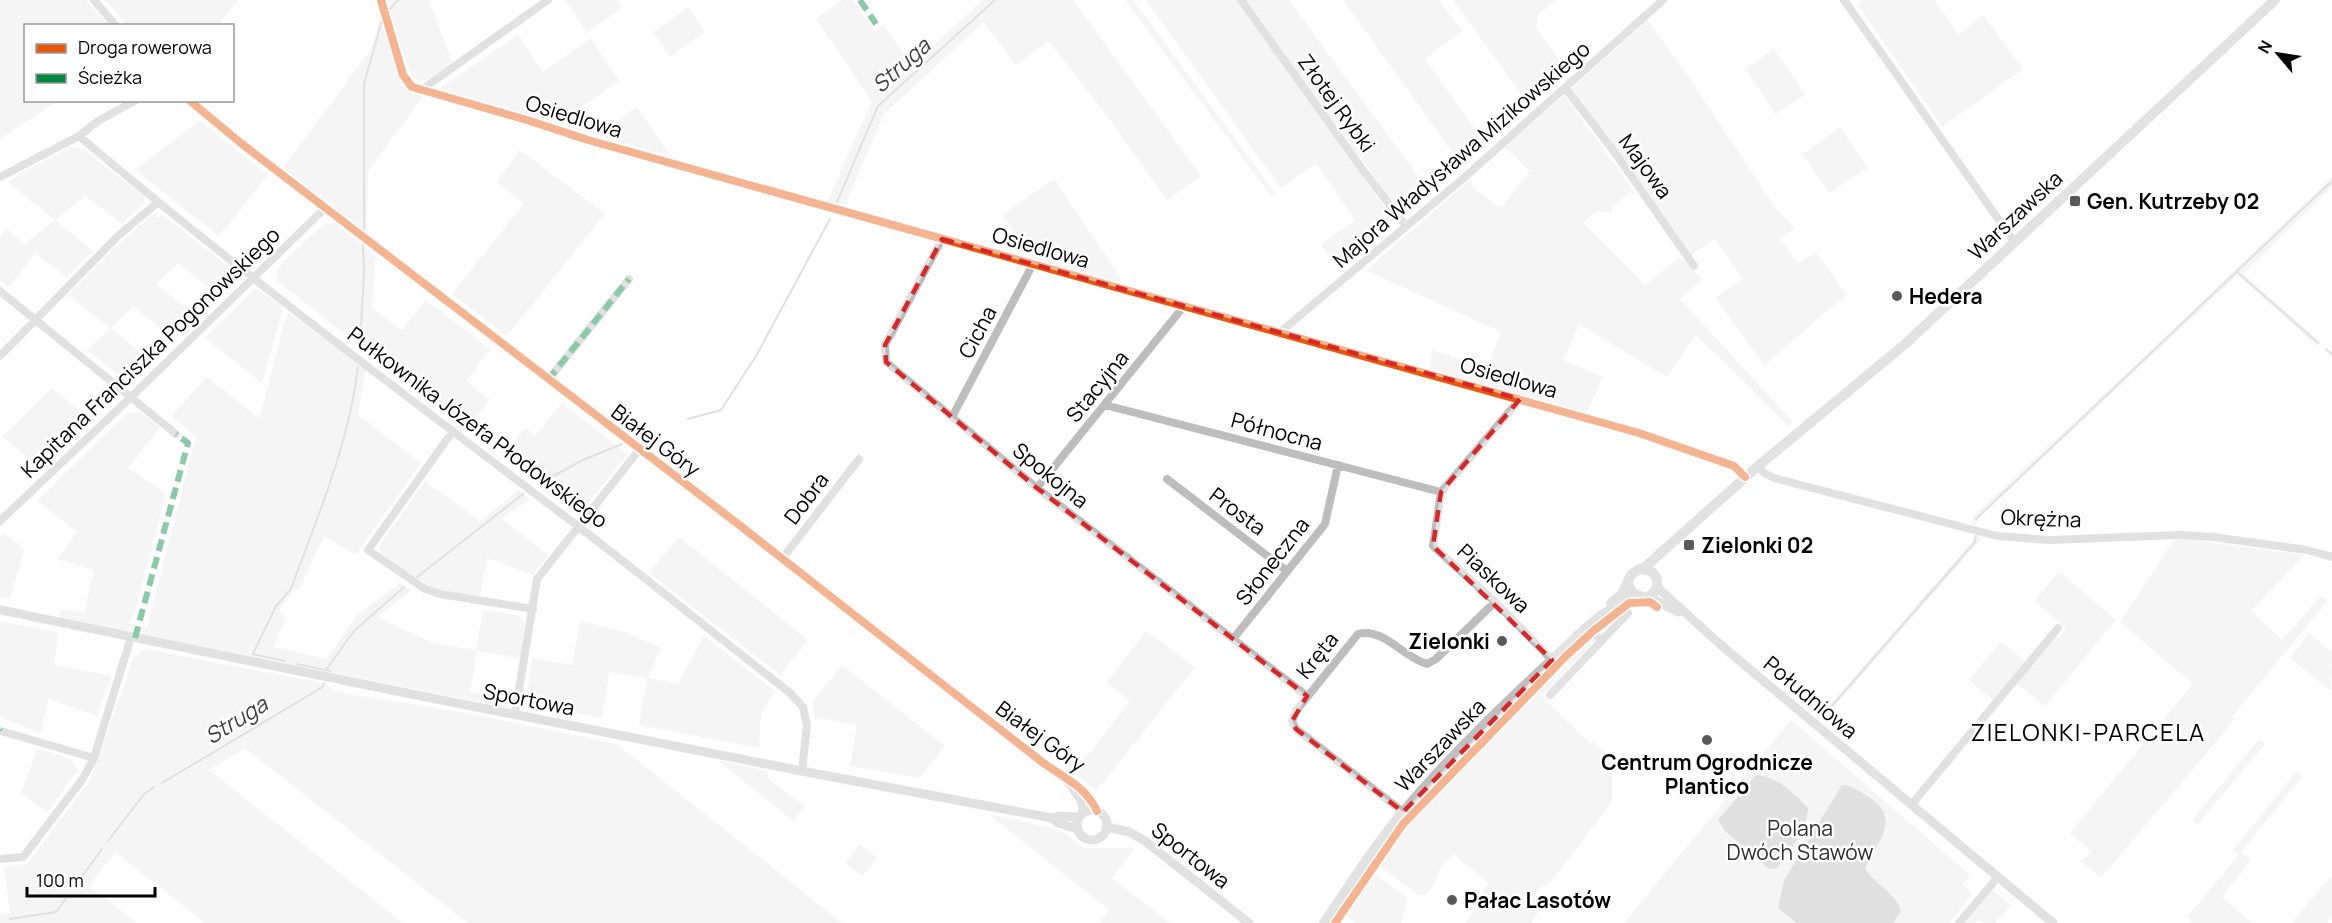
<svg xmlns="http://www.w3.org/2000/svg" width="2332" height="923" font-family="Manrope,sans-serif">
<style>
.green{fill:#e8e8e8}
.water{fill:#bababa}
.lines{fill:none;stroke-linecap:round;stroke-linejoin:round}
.stream{stroke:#bababa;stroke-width:2}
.minor{stroke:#bdbdbd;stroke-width:8}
.tertiary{stroke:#bdbdbd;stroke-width:9}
.secondary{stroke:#bfbfbf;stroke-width:10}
.quiet{stroke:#00873e;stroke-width:6;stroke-dasharray:12 6;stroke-linecap:butt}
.cycleway-casing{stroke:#fff;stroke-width:11}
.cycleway{stroke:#e8590c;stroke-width:8}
.marked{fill:none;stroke:#d62828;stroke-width:4.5;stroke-dasharray:12 8;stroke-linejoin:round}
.poi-dot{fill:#595959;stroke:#fff;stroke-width:2}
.labels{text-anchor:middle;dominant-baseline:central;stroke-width:5;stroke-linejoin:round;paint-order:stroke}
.street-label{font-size:21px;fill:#000;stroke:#fff}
.poi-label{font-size:21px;font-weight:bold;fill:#000;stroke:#fff;text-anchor:start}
.park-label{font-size:21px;fill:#2d2d2d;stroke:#fff}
.water-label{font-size:22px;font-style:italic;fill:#3e3e3e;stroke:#fff}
.quarter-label{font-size:24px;letter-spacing:1.5px;fill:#000;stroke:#fff}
</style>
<rect width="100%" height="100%" fill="#fff"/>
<!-- green -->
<path class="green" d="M0,0h86l22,25 -82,1v74l32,1 -58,38z
M106,0h132l-20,25 -90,1z
M384,0h45l23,62c-12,9 -26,25 -40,15z
M565,0h52l5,8 -35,24z
M842,0h11l22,31 8,-6 29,40 71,-65h90l128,176 -34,24 -62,-87 -56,-72 -33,24 -32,-43 -100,92 -39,91 -18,-4 45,-100 -56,-82z
M1125,0h8l142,193 -4,3z
M1146,0h91l155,218 -1,8 -46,39 -9,-1 -15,-20 34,-24 -39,-57 -35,25z
M1245,0h44l141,193 -23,19h-8l-39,-55 -3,1z
M1343,0h96l23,31 -37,28 60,84 -20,18 -7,-1z
M1455,0h101l-20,16 2,3 -2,9 31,42 -38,34 -74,-101z
M1863,0h71l25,35 24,-21 40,55 -81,58 -84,-122z
M688,7l17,25 -35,25 -17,-25z
M381,14l21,72 21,11 -55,74 -1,64 -85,-66 90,-121z
M1647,20l38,51 91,138 19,19 -15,11 18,25 18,-12 31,43c-29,22 -54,47 -83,70l-49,-68 28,-18 -28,-40 -24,16 -88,-125h-3l-31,-39z
M518,35l25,37 48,-34 28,43 -47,33 10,16 -145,-40z
M1774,49l31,45 -29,20 -31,-45z
M1564,95l72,99 -7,-1 -16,14 -1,5 -16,-1 -13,12 62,62 35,-28 23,22 -23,20 113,123 -5,4 -92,-91 -29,42 -88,-53 -16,36 40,17 -17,37 -157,-44 3,-20 55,18 14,-36 -135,-62 106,-92 1,10 28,20 29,-37 -26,-24z
M637,107l34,50 -74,-22z
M200,120l68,55 -49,61 -84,-66z
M1840,127l28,41 -39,25 -27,-39z
M71,147l12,2 61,47v8l-22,20 -37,-28 -30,24 38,31 -26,26 -32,-24 -26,34 -9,-7v-43l6,-8 19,15 30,-24 -46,-37 10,-9z
M520,150l85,64 -98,122 -55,-42 72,-90 -27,-22z
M2332,177v10l-89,87 78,68 -4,4 -79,-71 -259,243 -3,7 -6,-1 4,-9 151,-140z
M1054,179l67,99 1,7 -88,-25 -32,-45z
M154,213l4,5 4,-4 77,61 -20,21 -41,-33 -22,21 41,33 -23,22 -41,-33 -22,22 41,34 -19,18h-9l-37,-30 23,-22 -42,-33 44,-45z
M335,223l42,33 -2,5 -3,47 30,22 24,-30 64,49 -24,32 24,19 -23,29 -190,-148 -1,-11 46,-45z
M256,288l27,20 -21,75 -57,-45z
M289,313l77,56 -8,46 63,48 -65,92 -32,-19 -25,54 -5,-1 -15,22 7,7 -13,29 54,12 28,-42 45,-34 11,7 -33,27 55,26 43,7 7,-40 36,6 6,8 -5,34 -43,-7 -7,41 36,7 8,-3 -1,9 -4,3 -450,-90 2,-9 23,4 10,-43 -37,-11 20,-27 -40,-31 90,-88h14l19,15 -32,40 38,25 -32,123 -7,7 20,4 49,-190 -25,-21 36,-39 48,38 5,2 25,-98z
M52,388l39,32 -50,48 -39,-31z
M562,403l66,51 -46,57 -10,1 -70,-55 23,-29 10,8z
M425,481l55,40 39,-31 11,9 -28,20 46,36 -15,20 -46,-17 -7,39 -45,-8 -7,-4 -47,-29 -2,-10z
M4,533l20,16 -14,50 -10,-2v-60z
M1972,536l9,2 -3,5 -154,175 -3,-3 152,-175z
M679,537l129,103 -28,35 -131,-102z
M2184,539l120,16 -53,56 31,29 38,-43 8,3 -96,117 3,2 -134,159 -19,-16 9,-11 -21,-18 123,-149 -73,-62 53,-81z
M2059,571l57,49 -71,86 -29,-23 36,-43 7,-2 7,-10 -32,-27z
M0,621l59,12 -5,32 57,11 -14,40 -49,-17 -7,34 -41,-16z
M580,621l45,11 36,16 -13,30 30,6 26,-48 71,55 -14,23 -2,34 -120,-23 8,-47 -38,-6 -7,46 -71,-14 -5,-6 7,-40 39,7z
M1146,631l49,36 -98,123 -23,-17 56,-72 -24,-18z
M2309,633l23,19 -1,39 -41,-33z
M1589,639l4,3 -51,55 49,47 2,-3 19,20v41l-63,82 -11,4 -4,9 7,12 -10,14h-65l22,-40 -34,-29c-4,4 -11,8 -14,14 -5,11 -5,28 -22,27l-40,-30 27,-39 160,-166z
M2001,642l26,20 -33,39 -25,-21z
M146,649l171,33 11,4 9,6 134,22 146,30 225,179h-374l-223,-175 -36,22 194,153h-198l-90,-71 -26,34 48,37h-137v-9l10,-1 -6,-46 23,-3 63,-84 44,-123z
M842,665l103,81 -26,32 -69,-12 7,-41 -43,-8 -1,-16z
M1791,720l179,155 -8,10 11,9 -24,29h-325z
M2259,739l6,5 -68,81 -5,-5z
M38,748l34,12 6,10 -31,42 -26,-19z
M717,760l50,11 1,6 4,5 33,24 -12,15z
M2297,771l6,5 -62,76 10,8 -29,37 30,26h-60l-5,-6 52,-62 -6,-5z
M988,814l72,16 24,18h51l-23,30 58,45h-71l10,-13z
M860,844l17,14 -14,18 -18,-13z
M1373,873l34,25 -6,25h-45l-13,-9z
M2332,875v41l-6,7h-34z
M1992,890l19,15 -15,16v2h-13l-4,-3 -5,3h-10z"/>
<!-- water -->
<path class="water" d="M1756,775c23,2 37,18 52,33 -1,23 -18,41 -31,60l-8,1 -44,-38 -7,-11z
M1842,785c11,0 16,6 25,11 37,22 10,45 -2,72 10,17 30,24 36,43l-8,12h-96l-19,-15 6,-28z"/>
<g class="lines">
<!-- stream -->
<path class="stream" d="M390,9l8,-9
M837,202l41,-96 117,-106
M364,231v-147l18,-64
M2237,272l81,71
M360,344l4,-72 -1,-27
M2326,349l6,6
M688,419l33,-9 35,-54 74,-137
M538,484l47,-25 37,-15
M1976,519l356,-338
M417,577l106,-83
M285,661l-32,-7 23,-48 15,-17c26,-71 58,-145 67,-222
M297,664l33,7
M326,670l28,-39 50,-44
M1824,715l151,-173 1,-7
M162,783l159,-95 4,-5
M108,841l36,-47 10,-7
M73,889l29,-40
M10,919l46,-7 11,-15"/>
<!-- minor -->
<path class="minor" d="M94,0l22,26
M381,0l22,75 9,12 115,33 61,20 1051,293 95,33 11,11
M1241,0l121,169 44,57
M1844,0l171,243
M1566,89l47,61 81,116
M421,90l127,-90
M189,100l53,44 496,380 304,238c22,16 43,24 55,49
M79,136c160,136 329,261 496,388 72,55 142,112 214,168l14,15 4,18 -5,46
M0,177l79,-41 19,-15 38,-21
M942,239l-57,106 1,17 151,126 270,208
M0,291l176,143
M1279,333l186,-156 198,-177
M0,356l118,-120 39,-33
M548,380l81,-101
M1520,399l-79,93 -8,54 62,56 57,58
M1105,405l336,87
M952,417l81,-153
M453,431l-85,119 57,39 15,5 93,15
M1758,466l6,7 10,5 223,58 53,4 130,-5 33,2 94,13 25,7
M1167,479l120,92
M1037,488l147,-182
M0,521l131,-124 194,-189
M782,559l77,-100
M1587,627l15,14
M1233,639l92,-115 13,-59
M1550,695l78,-82
M515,714l22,-135 102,-129
M1,731l93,27
M1068,782l13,19 2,13
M1911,805l147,-177
M1403,812l-107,-83 -4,-8 4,-10 62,-77c25,-7 45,23 69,30l9,-5 59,-57
M0,859l23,-2 59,-77 12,-22 37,-121
M1959,923l39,-46"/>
<!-- tertiary -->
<path class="tertiary" d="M1657,587l65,59 331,277
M1649,597l29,15
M0,610l426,87 386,76 240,45 7,-2 20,1
M1077 825a15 15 0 1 1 30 0a15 15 0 1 1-30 0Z
M1052,818l6,5 20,6
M1106,827l24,5 15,9 104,82"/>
<!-- secondary -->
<path class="secondary" d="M1644,568l114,-102 146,-121 371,-345
M1611,603l11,-9 9,-19 8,-6c21,-2 25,23 6,29l-13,-5 -4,-9
M1324,923c26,-38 50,-77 80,-112 55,-66 120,-125 183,-184l16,-13 32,-18"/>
<!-- quiet -->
<path class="quiet" d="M860,0l16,24
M548,380l81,-101
M135,638l53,-195 -12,-9
M0,730l1,1"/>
<defs>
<path id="cycleway" d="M381,0l22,75 9,12 115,33 61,20 1051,293 95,33 11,11
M189,100l53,44 496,380 304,238c22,16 43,24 55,49
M1335,923l68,-99 163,-168 26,-24 32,-25 5,-4 21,-1 7,5"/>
</defs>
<!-- cycleway casing -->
<use href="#cycleway" class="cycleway-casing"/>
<!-- cycleway -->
<use href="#cycleway" class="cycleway"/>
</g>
<!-- marked area -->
<path d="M0 0H2332V923H0ZM942,239l578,160 -79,93 -8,54 119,114 -149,152 -107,-83 -4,-8 15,-25 -270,-208 -151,-126 -1,-17z" fill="#fff" fill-opacity=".55" fill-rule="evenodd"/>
<path class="marked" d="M942,239l578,160 -79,93 -8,54 119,114 -149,152 -107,-83 -4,-8 15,-25 -270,-208 -151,-126 -1,-17z"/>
<!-- markers -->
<g class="poi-dot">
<rect x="2069" y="195" width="12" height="12" rx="3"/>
<circle cx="1897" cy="296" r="6"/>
<rect x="1683" y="539" width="12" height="12" rx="3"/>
<circle cx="1502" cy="641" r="6"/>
<circle cx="1707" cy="740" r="6"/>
<circle cx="1452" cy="900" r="6"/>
</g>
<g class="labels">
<!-- street labels -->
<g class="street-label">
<text transform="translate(1337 103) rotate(54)">Złotej Rybki</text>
<text transform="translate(574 116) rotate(17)">Osiedlowa</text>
<text transform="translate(1461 154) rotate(-41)">Majora Władysława Mizikowskiego</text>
<text transform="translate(1646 166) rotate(54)">Majowa</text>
<text transform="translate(2015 215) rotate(-43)">Warszawska</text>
<text transform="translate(1041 247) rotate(16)">Osiedlowa</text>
<text transform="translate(977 332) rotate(-62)">Cicha</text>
<text transform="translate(150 352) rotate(-44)">Kapitana Franciszka Pogonowskiego</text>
<text transform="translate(1509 377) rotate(16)">Osiedlowa</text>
<text transform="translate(1097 386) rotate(-51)">Stacyjna</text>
<text transform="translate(478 427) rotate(37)">Pułkownika Józefa Płodowskiego</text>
<text transform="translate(1277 431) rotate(15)">Północna</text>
<text transform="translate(656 440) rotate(37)">Białej Góry</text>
<text transform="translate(1051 475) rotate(39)">Spokojna</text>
<text transform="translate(806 498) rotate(-53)">Dobra</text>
<text transform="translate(1238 511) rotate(37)">Prosta</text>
<text transform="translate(2041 518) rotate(2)">Okrężna</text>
<text transform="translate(1272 561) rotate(-52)">Słoneczna</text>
<text transform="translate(1494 578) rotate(43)">Piaskowa</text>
<text transform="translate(1317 655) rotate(-51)">Kręta</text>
<text transform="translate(1811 697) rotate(40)">Południowa</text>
<text transform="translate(529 699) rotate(11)">Sportowa</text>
<text transform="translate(1041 736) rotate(36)">Białej Góry</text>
<text transform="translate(1440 745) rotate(-46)">Warszawska</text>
<text transform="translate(1191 855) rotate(38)">Sportowa</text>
</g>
<!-- poi labels -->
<g class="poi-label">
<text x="2087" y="201">Gen. Kutrzeby 02</text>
<text x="1909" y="296">Hedera</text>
<text x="1701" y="545">Zielonki 02</text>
<text x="1490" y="641" text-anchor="end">Zielonki</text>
<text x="1707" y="762" text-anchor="middle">Centrum Ogrodnicze<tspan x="1707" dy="24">Plantico</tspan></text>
<text x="1464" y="900">Pałac Lasotów</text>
</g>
<!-- park labels -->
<g class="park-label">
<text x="1800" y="828">Polana<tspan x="1800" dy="24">Dwóch Stawów</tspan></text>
</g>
<!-- water labels -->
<g class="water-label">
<text transform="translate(901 65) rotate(-42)">Struga</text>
<text transform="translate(236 720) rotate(-32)">Struga</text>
</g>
<!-- quarter labels -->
<g class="quarter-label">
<text x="2088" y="731">ZIELONKI-PARCELA</text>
</g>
</g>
<!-- legend -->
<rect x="24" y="24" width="210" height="78" fill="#ffffff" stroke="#999999" stroke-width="1.5"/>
<rect x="36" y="44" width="30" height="9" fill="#e8590c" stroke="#999999" stroke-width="1.5"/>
<text x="78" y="54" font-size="18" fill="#000000">Droga rowerowa</text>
<rect x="36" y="74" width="30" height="9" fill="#00873e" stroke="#999999" stroke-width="1.5"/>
<text x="78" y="84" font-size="18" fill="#000000">Ścieżka</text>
<!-- north arrow -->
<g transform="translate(2278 54) rotate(299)" stroke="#ffffff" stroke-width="4.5" paint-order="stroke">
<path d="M0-4.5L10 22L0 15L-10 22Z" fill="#000000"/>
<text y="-9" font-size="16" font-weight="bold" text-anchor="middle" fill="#000000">N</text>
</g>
<!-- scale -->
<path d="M27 887v9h128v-9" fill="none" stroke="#000000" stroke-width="3"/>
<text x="36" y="887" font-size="18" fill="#000000" stroke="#ffffff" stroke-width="4.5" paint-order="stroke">100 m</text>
</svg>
